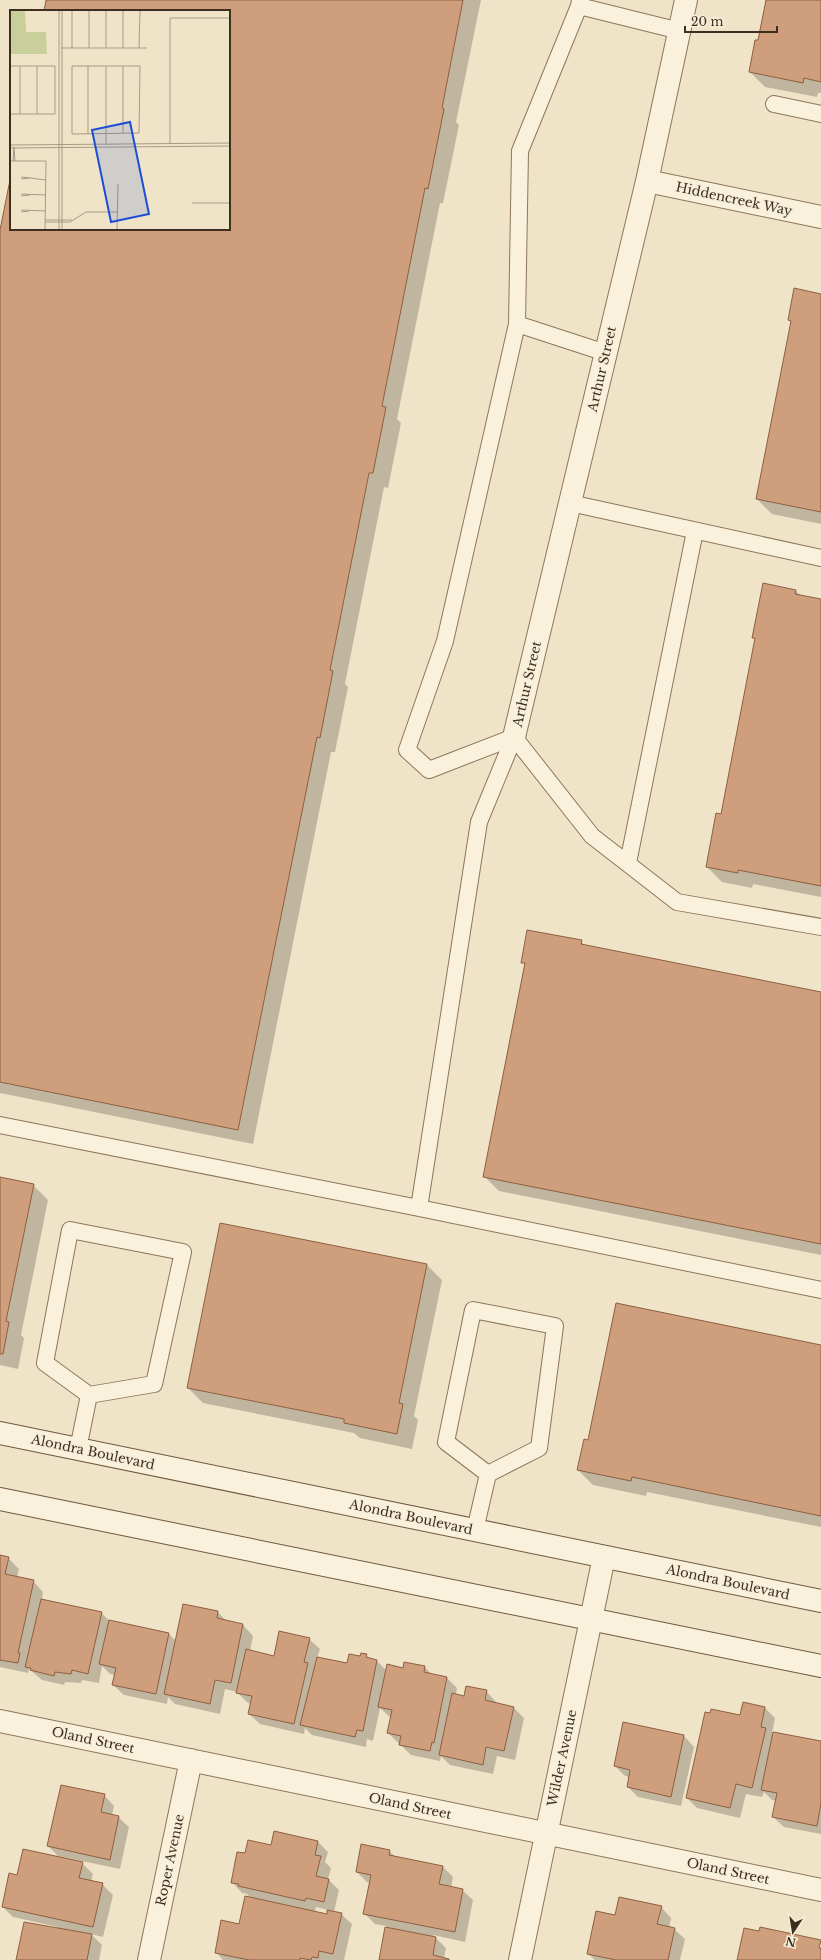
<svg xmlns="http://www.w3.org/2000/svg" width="821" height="1960" font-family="'Libre Baskerville',serif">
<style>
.shadow{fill:#0003;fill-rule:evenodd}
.building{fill:#cf9f7d;stroke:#8d5f41}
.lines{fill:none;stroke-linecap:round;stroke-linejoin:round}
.lane-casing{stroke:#8d765c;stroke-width:18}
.street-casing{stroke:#8d765c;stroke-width:24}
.secondary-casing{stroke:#6f573f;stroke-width:24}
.lane{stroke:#faf1dc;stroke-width:16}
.street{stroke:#faf1dc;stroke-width:22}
.secondary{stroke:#faf1dc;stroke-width:22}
.labels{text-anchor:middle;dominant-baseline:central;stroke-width:3;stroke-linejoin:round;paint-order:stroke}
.street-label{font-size:13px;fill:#3d2e20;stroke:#f7eed8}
.inset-road{fill:none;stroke:#a89b85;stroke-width:1}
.view{fill:#1d4ed8;fill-opacity:0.15;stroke:#1d4ed8;stroke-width:2}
.inset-edge{fill:none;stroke:#3d2e20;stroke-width:2}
</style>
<rect width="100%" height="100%" fill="#f0e4c8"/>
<!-- shadow -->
<path class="shadow" d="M47,0h434l-25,122 3,3 -16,78h-3l-43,216 4,4 -13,65 -4,-1 -39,197 3,3 -13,65h-4l-78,392 -253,-51v-858l11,-55v49h218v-218h-184z
M767,0h54v93h-3l-1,4 -52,-10 -15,-15 9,-30z
M821,295v229l-49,-10 -15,-15 35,-176 -3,-3z
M796,591l5,5 20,4v297l-68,-13 -1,4 -30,-6 -15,-15 14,-52 35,-175 -3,-3z
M581,941l5,6 235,46v262l-322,-64 -15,-15 42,-210 -4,-4z
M0,1179l33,6 15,15 -27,135 3,3 -6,31 -18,-4z
M427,1265l15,15 -28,136 4,4 -6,29 -52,-11 -6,-5 -151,-30 -15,-15z
M821,1346v181l-174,-35 -1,4 -53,-11 -15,-15 11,-29z
M0,1556l8,2 11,11 -2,9 16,3 10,11 -1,8 59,13 9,8 59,13 7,7 42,-29 9,10 16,3 10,11 -3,15 24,6 35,-18 11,10 -3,9 31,6 18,-9 4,4 7,2 9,9 18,-1 1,-6 20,4 7,8 15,3 10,10 -1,7 8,2 22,-6 10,11v2l17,3 11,11 -9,42 -18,-4 -4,18 -43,-9 -9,-9 -1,5 -29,-6 -23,-22 3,-15 -11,-10 -7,33 -6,-2 -1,8 -54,-12 -7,-7 -1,6 -44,-10 -11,-10 3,-10 -4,-1 -11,-11 -12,-3 -5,25 -45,-10 -7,-7 -1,7 -43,-9 -11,-10 2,-10 -5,-1 -8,-8 -3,17 -17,-3 -1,3 -16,-1 -1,3 -22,-5 -13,-11 -1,4 -28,-6z
M744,1704l21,4 10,10 -3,15 49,9v92l-37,-7 -11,-10 4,-16 -5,-1 -8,-8 -2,5 -16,-3 -6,24 -43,-10 -10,-10 54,-82z
M623,1724l61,12 10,11 -13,59 -43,-9 -10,-10 2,-10 -5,-1 -10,-10z
M104,1795l10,11 -2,9 6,2 11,10 -9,42 -62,-13 -10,-10z
M318,1842l10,10 -3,10 6,6 -3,11 11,11 -5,22 7,2 11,10 -8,36h-121l-7,-8 24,-27 12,-26 -5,-5 -5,-1 -10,-11 14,-27 26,-8zM316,1907l12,3 -1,5 -12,-3z
M389,1851l8,7 46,9 10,10 -2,11 11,2 11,10 -8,42 -32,-7 13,13 -2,10 5,2h-69l7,-34 -12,-2 -11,-11 6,-30 -3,-1 -10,-10z
M82,1863l11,11 -2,8 11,2 11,11 -10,42 -12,-3 11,11 -3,15h-82l41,-33 -45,-10 -10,-10 15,-31z
M661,1907l10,11 -2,10 5,1 11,10 -5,21h-85l-7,-6 27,-38z"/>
<!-- building -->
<path class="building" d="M46,0h417l-21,108 2,1 -16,80 -3,-1 -43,218 4,1 -13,66h-4l-39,197 3,1 -13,67 -3,-1 -79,393 -238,-48v-852l11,-55v54h218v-218h-185z
M766,0h55v82l-17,-4 -1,5 -54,-11 6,-32h3z
M794,288l27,6v218l-65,-13 35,-178 -3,-1z
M763,583l33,7 -1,4 26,5v287l-83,-16v3l-32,-6 10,-54 5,1 34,-176h-3z
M527,930l55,10 -1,4 240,48v252l-338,-67 42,-214h-4z
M0,1177l34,7 -28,137 3,1 -6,32h-3z
M220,1223l207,41 -28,139 4,1 -6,30 -53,-11v-4l-157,-31z
M616,1303l205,42v171l-189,-39 -1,4 -54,-11 7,-31 4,1z
M0,1555l9,2 -4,17 29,6 -16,73h2l-2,10 -18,-3z
M41,1599l61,13 -14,62 -16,-4 -1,4 -16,-2 -1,4 -24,-6 1,-2 -6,-1z
M183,1604l35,7 -1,7 26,6 -12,59 -16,-3 -5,24 -46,-10z
M109,1620l60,13 -13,61 -44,-9 4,-17 -17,-4z
M279,1631l31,7 -6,24 4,1 -14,61 -46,-10 4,-18 -16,-3 10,-44 28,7z
M361,1653l6,1 -1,3 11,3 -14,71 -6,-1 -2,7 -55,-12 17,-68 30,6 2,-9 11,2z
M404,1662l21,4 -1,6 23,5 -13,66 -2,-1 -2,9 -31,-6 2,-9 -14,-3 5,-23 -14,-3 9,-43 16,4z
M466,1686l21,4 -2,10 29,7 -10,44 -18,-4 -3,18 -44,-10 13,-62 12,3z
M743,1702l22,5 -4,20 5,1 -14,60 -16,-4 -6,24 -44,-10 19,-86 5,1 1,-4 29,6z
M623,1722l61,13 -13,62 -44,-10 3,-17 -16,-4z
M773,1732l48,9v62l-4,23 -45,-9 5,-24 -16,-3z
M61,1785l44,9 -4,18 18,4 -9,44 -63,-14z
M274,1831l44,10 -3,14 6,1 -5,20 13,3 -5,23 -18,-4 -1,3 -67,-15 1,-2 -8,-1 6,-31 8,1 3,-13 23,5z
M361,1844l29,6 -1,5 54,11 -4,18 24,5 -8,43 -92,-18 8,-39 -15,-3z
M23,1849l60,13 -4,16 24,5 -10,44 -91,-20 7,-34 8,2z
M245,1896l82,18v-4l15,3 -9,41 -14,-3 -1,7 -6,-1 -1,3 -11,-2v2h-51l-34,-7 6,-33 18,4z
M619,1897l43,9 -5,18 18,4 -7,32h-52l-29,-6 9,-43 19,4z
M24,1922l68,12 -5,26h-71z
M385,1927l51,10 -3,18 16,4v1h-70z
M760,1927l61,13 -2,8h2v12h-84l7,-32 15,3z"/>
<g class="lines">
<defs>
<path id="lane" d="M580,0l-1,6 101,25
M774,104l47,10
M517,324l89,29
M570,503l251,55
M514,737l-35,85 -60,386 402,82
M514,737l-85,33 -22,-20 38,-109 72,-317 3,-173 59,-145
M514,737l78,99 85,66 144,25
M628,863l67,-332
M0,1125l419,83
M78,1449l11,-54 65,-11 29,-132 -113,-22 -25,133 44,32
M475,1530l13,-56 51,-26 16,-122 -82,-16 -27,132 42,32"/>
<path id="street" d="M647,181l174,36
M514,737l133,-556 39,-181
M0,1721l821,169
M149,1960l42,-200
M520,1960l84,-403"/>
<path id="secondary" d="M0,1433l821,168
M0,1499l821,167"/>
</defs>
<!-- lane casing -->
<use href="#lane" class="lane-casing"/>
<!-- street casing -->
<use href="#street" class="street-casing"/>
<!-- secondary casing -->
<use href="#secondary" class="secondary-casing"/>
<!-- lane -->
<use href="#lane" class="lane"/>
<!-- street -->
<use href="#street" class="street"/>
<!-- secondary -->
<use href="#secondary" class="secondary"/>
</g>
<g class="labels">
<!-- street labels -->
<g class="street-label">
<text transform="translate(734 199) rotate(12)">Hiddencreek Way</text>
<text transform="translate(602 369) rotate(-77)">Arthur Street</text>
<text transform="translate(527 684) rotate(-77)">Arthur Street</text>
<text transform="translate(93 1452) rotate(12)">Alondra Boulevard</text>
<text transform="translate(411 1517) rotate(12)">Alondra Boulevard</text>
<text transform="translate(728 1582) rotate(12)">Alondra Boulevard</text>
<text transform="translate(93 1740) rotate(12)">Oland Street</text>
<text transform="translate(562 1758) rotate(-78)">Wilder Avenue</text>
<text transform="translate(410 1806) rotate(12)">Oland Street</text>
<text transform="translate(170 1860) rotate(-78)">Roper Avenue</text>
<text transform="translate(728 1871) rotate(12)">Oland Street</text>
</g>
</g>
<!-- overview -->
<g transform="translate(10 10)">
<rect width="220" height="220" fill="#f0e4c8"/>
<path d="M0,0h15l1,22h20l1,22h-37z" fill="#c9cf9b"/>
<path class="inset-road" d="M49,0v220M52,0v220M113,0v38M51,38h86M62,38v-38M79,38v-38M96,38v-38M129,38l1,-38M0,56h45v48h-45M10,56v48M62,56h68l-1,67 -67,1zM27,104v-48M113,123v-67M78,124v-68M160,134v-126h60M0,135l220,-2M96,135v-79M0,138l220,-2M4,138l1,13M0,151h36l-1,69M3,151l1,-14M19,168l-7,1v-2l24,3M20,185l-8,1v-2l24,1M182,193h38M19,201l-7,1v-2l23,1M35,210h27M35,212h25l16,-10h31M107,220l1,-46"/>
<path class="view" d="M120,112l19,92 -38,8 -19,-92z"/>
<rect width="220" height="220" class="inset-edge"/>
</g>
<!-- north arrow -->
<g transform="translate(793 1932) rotate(192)" stroke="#f7eed8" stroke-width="3" paint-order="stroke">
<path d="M0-3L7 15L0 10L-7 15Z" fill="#3d2e20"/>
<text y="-6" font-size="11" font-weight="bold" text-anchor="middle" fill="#3d2e20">N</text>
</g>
<!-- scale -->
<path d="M685 26v6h92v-6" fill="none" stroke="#3d2e20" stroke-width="2"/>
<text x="691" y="26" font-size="12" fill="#3d2e20" stroke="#f7eed8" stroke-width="3" paint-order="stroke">20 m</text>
</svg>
